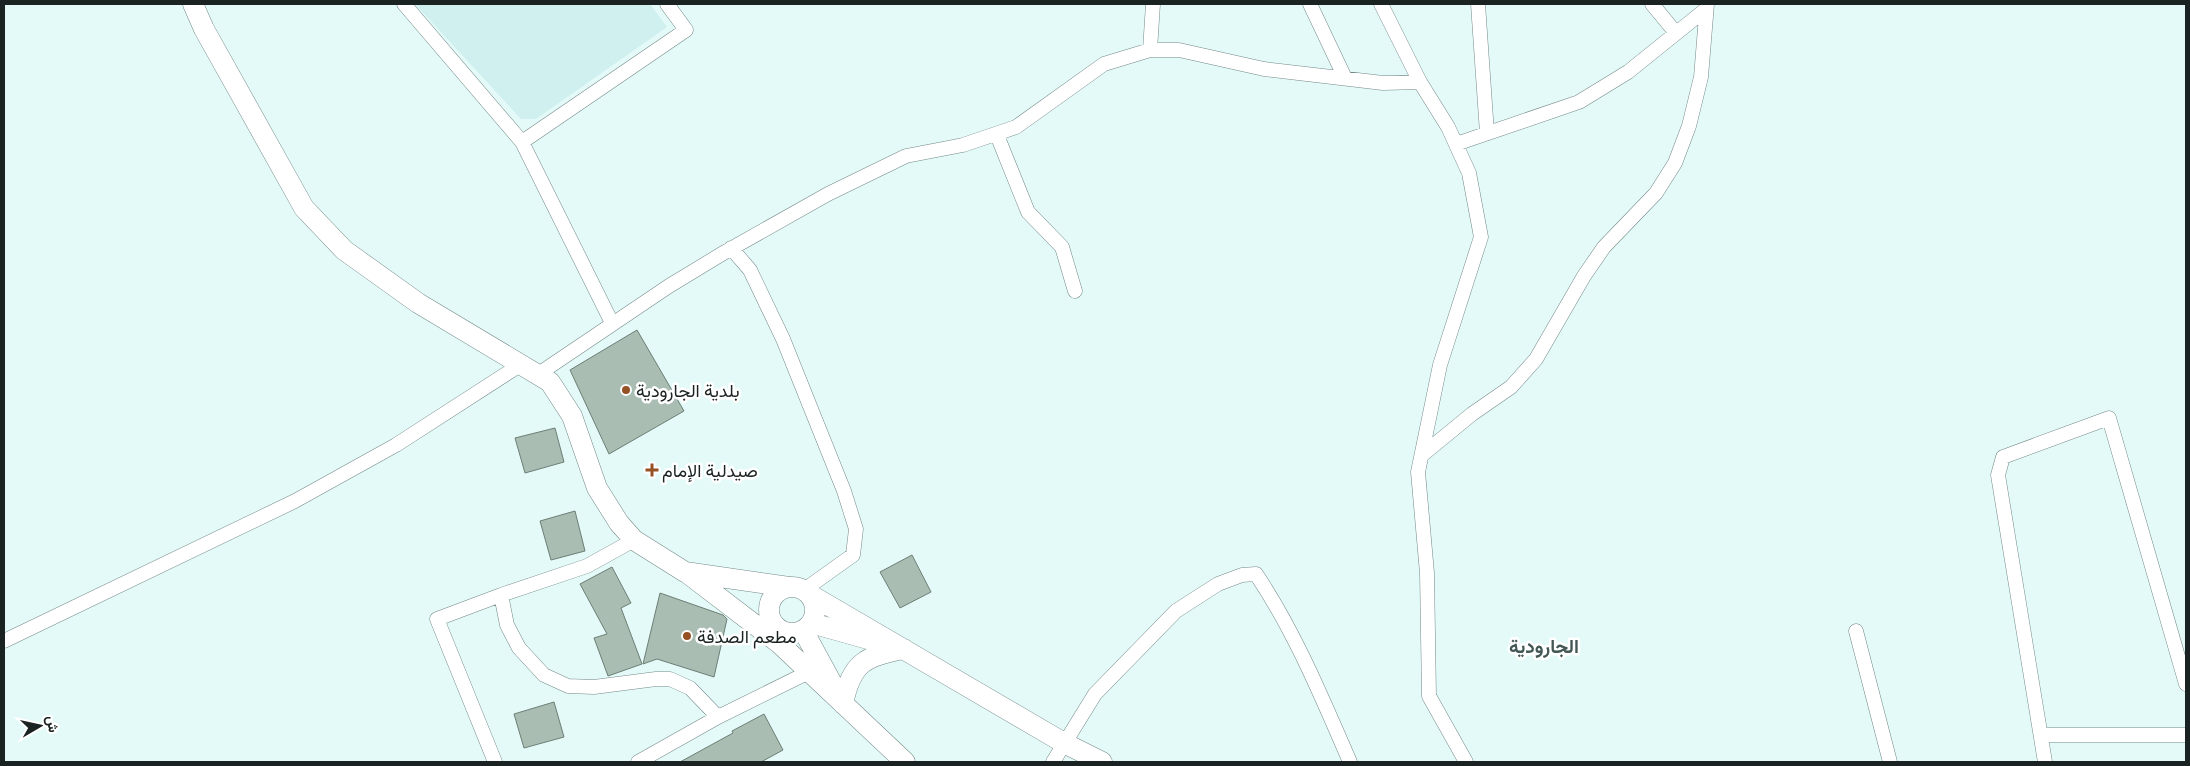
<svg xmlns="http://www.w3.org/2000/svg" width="2190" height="766" font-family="'Archivo Narrow',Vazirmatn,sans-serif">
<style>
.built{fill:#cff0ee}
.building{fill:#aabdb3;stroke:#6d7e75}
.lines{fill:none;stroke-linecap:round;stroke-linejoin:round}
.street-casing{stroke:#748988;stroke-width:15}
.secondary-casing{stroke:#748988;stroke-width:21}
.street{stroke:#fff;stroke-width:14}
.secondary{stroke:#fff;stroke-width:20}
.poi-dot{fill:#955123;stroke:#fff;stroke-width:2}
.labels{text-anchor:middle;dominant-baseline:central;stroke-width:5;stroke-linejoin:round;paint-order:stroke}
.poi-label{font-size:18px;fill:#1a2322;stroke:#fff;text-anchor:start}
.neighbourhood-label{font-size:19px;font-weight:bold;fill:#435755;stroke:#fff}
</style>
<rect width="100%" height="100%" fill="#e3faf8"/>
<!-- built -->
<path class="built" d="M415,4h235l17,23 -131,92h-15z"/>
<!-- building -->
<path class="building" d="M637,330l47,81 -75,43 -39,-84z
M555,428l9,34 -39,11 -10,-35z
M575,511l10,40 -34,9 -11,-39z
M912,555l19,37 -31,16 -20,-36z
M612,567l19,36 -10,5 21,56 -34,12 -14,-38 13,-4 -27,-50z
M660,593l63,22 4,4 -13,58 -57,-18 -14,5z
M554,702l10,35 -40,11 -10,-34z
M764,714l19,36 -22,12h-81l53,-29 -1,-2z"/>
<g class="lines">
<defs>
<path id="street" d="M404,4l118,138
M1310,4l35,74
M1381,4l39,78
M1478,4l9,129
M1652,4l24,29
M1150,50l3,-46
M997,135l31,77 34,35 13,44
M1456,144l123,-42 49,-30 77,-62
M731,248l19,22 33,69 61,152 12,38 -3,26 -49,35
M612,323l-90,-181 164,-112 -19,-26
M537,375l132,-89 56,-34 103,-58 78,-38 57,-11 53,-18 88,-63 46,-14h29l85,19 119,14 37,-1 28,45 21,46 12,64 -41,128 -22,107 9,101 2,123 37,66
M1422,455l50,-41 39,-27 25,-28 48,-83 20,-29 52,-54 19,-30 14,-37 12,-49 6,-73
M634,540l-47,26 -86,29 6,30 12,23 25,27 24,11 26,1 62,-8h14l20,9 28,29 91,-45
M1856,631l34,131
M4,641l291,-140 101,-56 124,-80
M2041,735h145
M495,762l-58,-143 64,-24
M638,762l80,-45
M1053,762l42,-68 81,-83 42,-27 24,-9 14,-1c39,58 66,124 94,188
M2045,762l-47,-287 5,-18 106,-39 77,266"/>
<path id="secondary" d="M193,4l11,25 100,179 40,42 74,53 132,79 22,34 25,72 22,35 15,17 51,32 104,15
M687,573l93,71 125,118
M769 610a23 23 0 1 1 46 0a23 23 0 1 1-46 0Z
M809,594l255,149 38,19
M811,623l64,18
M803,630l31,57
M843,704c8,-41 22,-48 61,-55"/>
</defs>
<!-- street casing -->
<use href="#street" class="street-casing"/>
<!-- secondary casing -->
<use href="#secondary" class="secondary-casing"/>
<!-- street -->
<use href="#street" class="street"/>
<!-- secondary -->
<use href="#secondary" class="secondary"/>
</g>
<!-- markers -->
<g class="poi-dot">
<circle cx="626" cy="390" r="5"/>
<path d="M649.5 462.5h5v5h5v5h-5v5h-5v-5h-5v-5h5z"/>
<circle cx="687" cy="636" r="5"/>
</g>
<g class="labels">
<!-- poi labels -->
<g class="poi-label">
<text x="636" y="390">بلدية الجارودية</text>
<text x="662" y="470">صيدلية الإمام</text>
<text x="697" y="636">مطعم الصدفة</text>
</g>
<!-- neighbourhood labels -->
<g class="neighbourhood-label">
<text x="1544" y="646">الجارودية</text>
</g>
</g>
<!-- border -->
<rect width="2190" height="766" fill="none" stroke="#1a2322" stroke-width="10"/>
<!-- north arrow -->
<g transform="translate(40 726) rotate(81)" stroke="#ffffff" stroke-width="4" paint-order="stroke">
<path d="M0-4L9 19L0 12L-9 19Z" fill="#1a2322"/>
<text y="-8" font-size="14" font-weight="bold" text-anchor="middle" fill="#1a2322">ش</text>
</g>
</svg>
